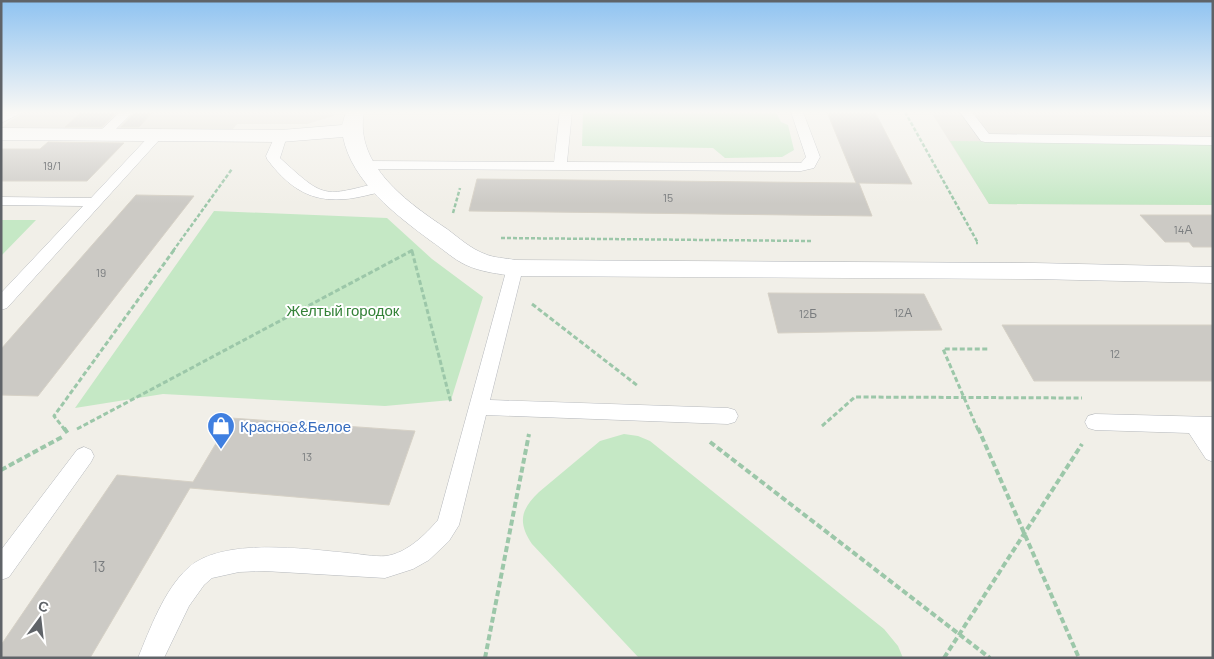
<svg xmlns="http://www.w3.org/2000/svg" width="1214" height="659" font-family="Barlow,sans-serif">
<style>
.education{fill:#e1ded6}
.green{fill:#c5e8c5}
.building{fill:#cccac5;stroke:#d6d1c6}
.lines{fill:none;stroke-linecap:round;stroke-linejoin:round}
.service-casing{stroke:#b5b8bc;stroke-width:1}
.minor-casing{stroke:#b5b8bc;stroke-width:1}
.path-far2{stroke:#9cc7a9;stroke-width:2.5;stroke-dasharray:4 2;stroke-linecap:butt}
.path-far1{stroke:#9cc7a9;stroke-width:3;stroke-dasharray:5 2.5;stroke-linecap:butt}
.path{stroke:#9cc7a9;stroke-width:4;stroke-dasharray:6 3;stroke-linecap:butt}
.service{fill:#fff;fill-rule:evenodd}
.minor{fill:#fff;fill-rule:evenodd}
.labels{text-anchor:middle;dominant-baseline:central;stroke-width:4;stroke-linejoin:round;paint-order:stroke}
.far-number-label{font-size:11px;fill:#7a7d7f}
.number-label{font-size:12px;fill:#7a7d7f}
.park-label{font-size:15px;fill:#348238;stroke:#fff}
.shop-label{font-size:15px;fill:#366cbe;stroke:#fff;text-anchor:start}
.near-number-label{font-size:15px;fill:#7a7d7f}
</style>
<rect width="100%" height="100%" fill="#f1efe8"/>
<!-- education -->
<path class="education" d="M27,112h308l-2,4 -26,8h-70l-5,6 -230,-2 9,-8z
M931,112h282v93l-224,-1z"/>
<!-- green -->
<path class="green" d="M583,112h196l-2,2 4,8 7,3 6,25 -12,7 -57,1 -12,-10 -131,-2z
M950,141l263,2v62l-224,-1z
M214,211l173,7 45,41 51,38 -32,103 -66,6 -222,-12 -88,14z
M1,220h35l-35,36z
M624,434l14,2 12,5 234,188 14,17 5,12h-264l-107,-114c-14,-21 -12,-34 7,-52l61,-51z"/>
<!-- building -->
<path class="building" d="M81,112h36l-15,15h-37z
M135,112h18l-14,15h-18z
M827,112h48l37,72 -53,-1 13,33 -403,-5 8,-32 379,4z
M48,142l76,1 -37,38h-86v-32h39z
M136,195l58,1 -156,200 -37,-1v-46z
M1140,215h73v32h-20l-4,-5h-24z
M768,293l156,1 18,36 -164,3z
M1002,325h211v56h-179z
M231,418l184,13 -26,74 -199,-17 -100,170h-89v-13l116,-170 76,7z"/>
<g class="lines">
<defs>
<path id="service" d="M7,112h16l-22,11v-9z
M120,112h13l-26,26h-8l-2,-3 2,-3z
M560,112h12l-5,50 234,1 5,-6 -15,-45h12l17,45 -6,11 -13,3 -435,-2 -7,-4 7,-4 188,1z
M960,112h12l17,22 224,3v8l-228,-3 -4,-1z
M157,131l4,1 2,3 -2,3 -154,170 -6,2v-17l82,-87 -82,-1v-8l90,1 62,-66z
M281,132l6,4 -7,22c45,41 42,39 101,24l7,4c-5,7 -17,8 -24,10 -44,10 -70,-1 -97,-37l-1,-3 9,-20z
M515,263l6,1 2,4 -33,132 238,8 7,2 3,6 -3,6 -7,2 -242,-9 -27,110 -10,16 -20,19 -16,9 -28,9 -121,-7 -25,1 -27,6 -8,7 -15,21 -25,52h-26c12,-29 26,-68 50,-90 34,-31 117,-19 160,-15 12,1 26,4 38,3 21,-3 39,-21 52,-36l69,-252 2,-4z
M1095,414l118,3v45l-7,-3 -17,-26 -94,-3 -7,-2 -3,-6 3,-6z
M84,447l7,3 3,6 -3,6 -82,115 -8,3v-30l76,-100z"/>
<path id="minor" d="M346,112h18c-10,53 44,91 83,117 12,9 24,20 38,25 9,4 20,4 30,6l519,3 179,4v16l-179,-4 -519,-3c-16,-2 -34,-4 -49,-11 -13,-6 -23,-16 -35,-24 -35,-26 -79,-59 -88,-104l-62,5 -280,-2v-12l280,2 61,-5z"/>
</defs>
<!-- service casing -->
<use href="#service" class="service-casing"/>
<!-- minor casing -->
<use href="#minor" class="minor-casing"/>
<!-- path-far2 -->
<path class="path-far2" d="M905,112l73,131h-2
M453,213l7,-25
M501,238l311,3
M173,251l59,-82
M411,251l2,-1"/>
<!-- path-far1 -->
<path class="path-far1" d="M412,251l39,152
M532,304l106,82
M822,426l33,-29 227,1
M77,429l336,-179
M65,430l-11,-14 120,-166
M978,430l-35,-81h45"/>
<!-- path -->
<path class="path" d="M64,428l5,7
M978,428l101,230
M710,442l280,216
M1,470l61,-33
M485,658l44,-224
M944,658l138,-214"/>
<!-- service -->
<use href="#service" class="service"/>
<!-- minor -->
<use href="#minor" class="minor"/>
</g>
<!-- sky -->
<linearGradient id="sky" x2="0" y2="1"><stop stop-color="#8fc3f1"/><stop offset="0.55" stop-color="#f9f8f5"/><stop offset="1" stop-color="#f9f8f5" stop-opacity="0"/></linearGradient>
<rect width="1214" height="204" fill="url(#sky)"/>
<!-- icons -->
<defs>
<symbol id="shop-pin" viewBox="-11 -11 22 30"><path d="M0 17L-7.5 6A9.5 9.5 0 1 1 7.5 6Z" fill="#3f7fe0" stroke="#fff"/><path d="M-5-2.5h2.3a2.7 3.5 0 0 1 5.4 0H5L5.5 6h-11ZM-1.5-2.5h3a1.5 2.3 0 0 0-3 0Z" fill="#fff"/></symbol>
</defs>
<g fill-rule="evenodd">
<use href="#shop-pin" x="205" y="410" width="32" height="43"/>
</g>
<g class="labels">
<!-- far-number labels -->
<g class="far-number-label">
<text x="52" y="165">19/1</text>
</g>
<!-- number labels -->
<g class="number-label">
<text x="668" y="197">15</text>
<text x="1183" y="229">14А</text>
<text x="101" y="272">19</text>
<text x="903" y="312">12А</text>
<text x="808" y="313">12Б</text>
<text x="1115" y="353">12</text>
<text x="307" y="456">13</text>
</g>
<!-- park labels -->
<g class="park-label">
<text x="343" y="310">Желтый городок</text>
</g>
<!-- shop labels -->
<g class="shop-label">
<text x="240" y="426">Красное&amp;Белое</text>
</g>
<!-- near-number labels -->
<g class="near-number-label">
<text x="99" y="566">13</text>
</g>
</g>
<!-- border -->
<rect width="1214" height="659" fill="none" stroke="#5f6368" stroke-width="5"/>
<!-- north arrow -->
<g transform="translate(40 619) rotate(15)" stroke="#ffffff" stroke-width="4" paint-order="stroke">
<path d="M0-4L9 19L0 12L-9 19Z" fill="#5f6368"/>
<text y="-8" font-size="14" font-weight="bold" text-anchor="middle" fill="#5f6368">С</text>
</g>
</svg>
